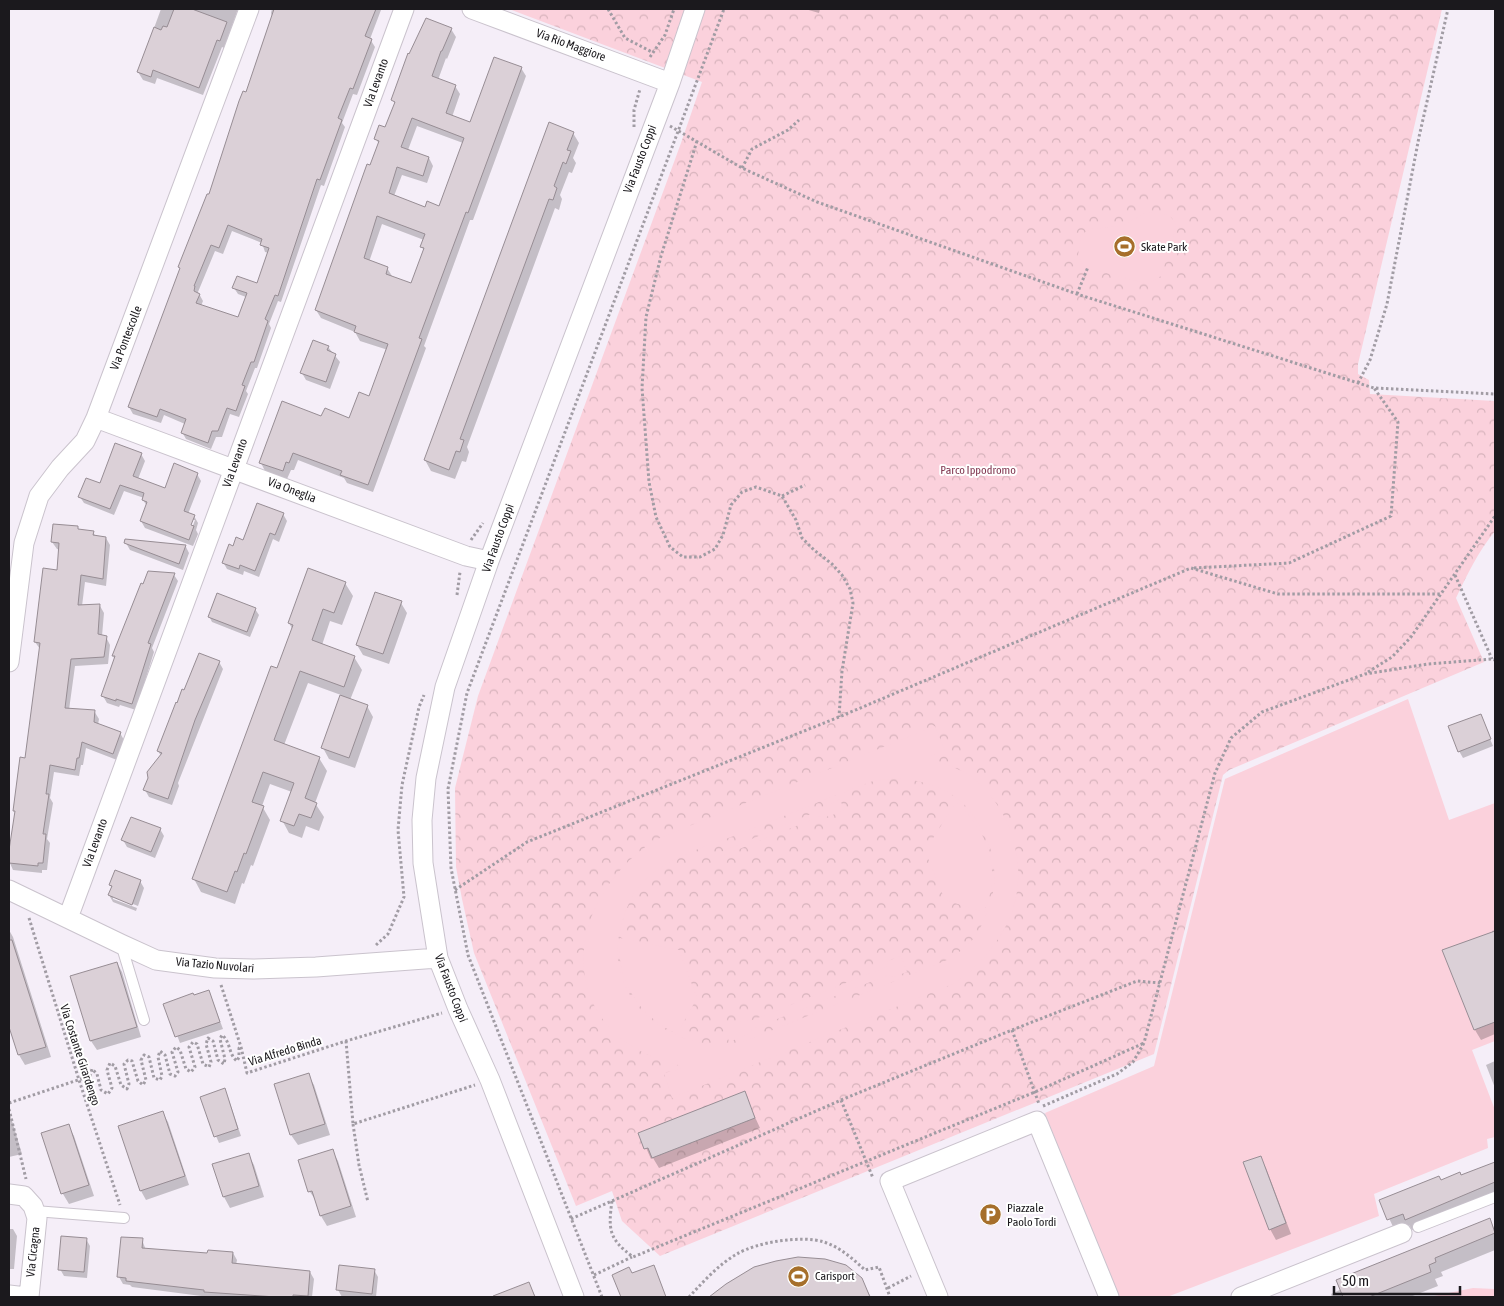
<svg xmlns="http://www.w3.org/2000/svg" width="1504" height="1306" font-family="'Asap Condensed',sans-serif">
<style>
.park{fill:url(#park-crowns)}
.pitch{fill:#fbd1dc;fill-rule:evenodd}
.shadow{fill:#0003;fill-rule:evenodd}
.building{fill:#dbd0d7;stroke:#978d94;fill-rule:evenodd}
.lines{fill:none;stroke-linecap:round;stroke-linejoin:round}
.service-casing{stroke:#cac3cd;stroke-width:12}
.minor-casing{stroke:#cac3cd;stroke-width:21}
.path{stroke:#a19ca4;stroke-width:3;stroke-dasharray:2.5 2.5;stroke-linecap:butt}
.service{stroke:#fff;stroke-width:10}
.minor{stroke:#fff;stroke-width:19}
.labels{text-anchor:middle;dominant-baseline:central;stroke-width:4;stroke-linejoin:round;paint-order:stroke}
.street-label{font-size:12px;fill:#1b191d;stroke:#fff}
.poi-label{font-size:12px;fill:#1b191d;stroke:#fff;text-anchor:start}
.park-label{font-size:12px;fill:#833952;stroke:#fff}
</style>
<defs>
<pattern id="park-crowns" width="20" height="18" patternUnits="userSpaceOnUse" patternTransform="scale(1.25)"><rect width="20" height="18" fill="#fbd1dc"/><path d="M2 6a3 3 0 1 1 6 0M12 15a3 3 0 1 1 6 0" fill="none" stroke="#d7b3bc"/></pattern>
</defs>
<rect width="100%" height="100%" fill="#f5eef8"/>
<!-- park -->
<path class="park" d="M509,9h933l-84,355v10l11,6 1,14 125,7v130c-17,21 -28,44 -39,67l28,64 -255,108 -6,5 -69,279 -494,202 -38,-35 -10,-30 -36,15 -102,-253 -12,-54 -6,-32 -1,-79 23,-92 203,-553 21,-61z"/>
<!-- pitch -->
<path class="pitch" d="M1147,212l22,3 7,8 -3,15 -12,38 -13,8 -64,-17 -6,-11 3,-21 9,-6 32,-3z
M1408,699l41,121 46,-17v238l-23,9 23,60v27l-8,2 1,9 -114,46 5,22 -212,81h-50l-72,-184 109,-47 71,-287z
M935,726l10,25 -17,5v2c14,5 29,9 42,18 40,29 58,86 43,133 -10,30 -33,57 -58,74l-283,115 -8,-25 19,-5 -1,-2c-128,-28 -125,-161 -27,-226zM900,778c17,2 41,8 54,18 9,5 15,14 21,22 20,28 25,60 13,93 -4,8 -7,17 -12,24 -7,11 -18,18 -29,25l-209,84c-36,5 -74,-8 -99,-36 -15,-18 -24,-43 -21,-66 3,-21 11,-47 27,-62 26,-24 62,-34 94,-46 45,-18 89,-36 134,-53z
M840,799l4,11 -16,7 -2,-3 -104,42 -1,-4 104,-44v-2z
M956,802c33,31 46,67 28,110l-39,-12 -20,-49z
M620,938l59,12 18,48 -20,36c-37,-17 -62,-54 -57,-96z
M901,956l6,16 -14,5 -5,-2 -136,54 -3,5 -20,8 -4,-14 19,-8 6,1 136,-54 2,-6z
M1473,1288l22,1v8h-66z"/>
<!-- shadow -->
<path class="shadow" d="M161,9h77l-14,39 -2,-1 -19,48 -46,-17 -2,6 -12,-4 -5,-8z
M272,9l109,1 -11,29 5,8 -18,48 -4,-1 -11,29 3,4 -21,59 -3,-1 -40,117 -3,-1 -9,23 2,4 -14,40h-2l-9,23 2,3 -9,23 -9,-3 -8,23h-6l-5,12 -25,-10 -4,-7 3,-8 -21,-9 -3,8 -28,-9 -4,-7 81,-211 46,-129 -1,-2 17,-49 -1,-3zM232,231l30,12 3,9 4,1 -12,31 -23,4 4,6 8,3 -8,21 -37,-12 2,-5 -5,-9 17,-41 8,3z
M805,9h15l-1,4z
M451,29l5,8 -9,22 -1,-1 -8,22 17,6 5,8 -8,23 19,6 50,-55 5,8 -53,144h-3l-12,33 -34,93 2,2 -53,144 -26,-9 -3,-5 -46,-18 -4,10h-3l-4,9 -22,-8 -4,-8 61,-45 28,1 20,-22 18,-47 -28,-9 -5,-9 -34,-14 -5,-8 63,-166 -3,-5 10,-10 9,-25 -2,-4zM417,126l46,17 -23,64 -14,1 -32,-12 8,-21 25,8 6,-17 -4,-8 -21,-8zM382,224l42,16 -2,7 2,4 -13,34 -19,-7v-2l-5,-8 -18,-6z
M573,133l6,10 -6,15 3,5 -4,10 -3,-1 -9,23 2,4 -3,11 -4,-2 -88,239 2,5 -3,10 -4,-1 -7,18 -24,-8 -6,-11z
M328,347l12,15 -10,27 -24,-9 -4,-7z
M141,454l4,7 -7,18 27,10 32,-15 4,7 -13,33 6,2 4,7 -2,7 2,4 -5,12 -48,-18 -4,-7 6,-15 -4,-6 1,-2 -20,-7 -10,24 -30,-12 -4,-6 21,-12zM192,520h3l-4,11 -3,-1z
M283,514l4,7 -8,21 -6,-3 -14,38 -15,-6 -1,4 -16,-6 -4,-7 21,-21z
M77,527l2,4 14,1 3,5 10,1 4,7 -4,41 -21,-4 -3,24h18l4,7 -2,23 4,1 4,8 -2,19 -33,2 -6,44 25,1 5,8 -1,6 22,8 4,7 -7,20 -31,-12 -3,17h-2l-2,11 -25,-4 -4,26 3,5 -6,36 3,4 -3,27h-5v3l-29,-3 -4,-9 7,-47 -2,-4 13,-51 13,-110 -5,-7 23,-71 2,-21 -3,-1 -5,-7z
M126,540l60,7 3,6 -6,17 -53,-20 -4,-7z
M174,575l4,6 -26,67 2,4 -18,58 -16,-5 -1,2 -12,-4 -4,-7 12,-36 -2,-4 30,-71z
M345,583l8,13 -11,29 -12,-4 -8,24 32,12 8,13 -12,30 17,6 6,11 -18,51 -26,-9 -6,-11 18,-53 -33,-12 -24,62 35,13 8,13 -12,32 9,14 -5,14 -13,-5 -4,12 -13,-5 -7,-13 10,-28 -22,-8 -8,22 8,14 -17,46 -2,-1 -7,19 -2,-1 -7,21 -34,-12 -7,-13 99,-249 -4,-7z
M401,603l6,10 -18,51 -26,-9 -6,-10z
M255,609l4,6 -9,22 -38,-15 -3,-6z
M219,662l4,7 -45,114 1,3 -7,19 -23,-8 -4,-7 4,-12 12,-22 -3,-5 20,-47z
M1480,715l13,31 -30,12 -4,-7z
M160,829l4,7 -9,22 -28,-11 -4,-7z
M140,881l4,7 -6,18 -25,-10v3l24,9 -1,3 -23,-9 -4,-7 3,-7 -2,-3z
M9,930l4,7 38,120 -26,8 -6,-10 -10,-32z
M1495,930v104l-14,6 -6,-10 17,-97v-2z
M117,963l5,9 19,65 -44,13 -6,-9 -19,-65z
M209,991l14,38 -43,14 -15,-39z
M1495,1061v27l-9,-23z
M308,1075l6,10 16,50 -32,10 -7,-10z
M224,1090l4,7 13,39 -22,7 -3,-7z
M744,1093l16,35 -101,40 -6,-10 -2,1 -11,-25z
M9,1111l13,43 -13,3z
M162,1112l6,10 21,63 -43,15 -5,-9z
M68,1125l6,11 20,60 -25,8 -6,-10 -20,-60z
M332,1150l6,11 18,56 -29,9 -6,-10 -4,-14 -7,-10 -10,-32z
M248,1154l6,11 10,32 -34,11 -6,-11 -10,-32z
M1260,1157l6,11 25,66 -15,6 -6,-11z
M1495,1163v33l-83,34 -3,-5 -14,6 -14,-30 60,-20 20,-4z
M1490,1220l5,10v20l-54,22 2,4 -8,3 3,7 -28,11h-78l-1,-3z
M9,1229h4l4,7 -3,33h-5z
M86,1239l4,7 -3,32 -23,-2 -4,-7z
M142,1240l4,10 62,5 25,-2 4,7 -1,5 74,7 4,7 -2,18h-103l-77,-10 -2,-2 -7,-1 -4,-7z
M374,1270l4,7 -2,20h-34l-4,-7z
M861,1279l10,18h-159l15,-12z
M528,1284l8,13h-42z"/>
<!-- building -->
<path class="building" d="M174,9h18l35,13 -7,19 -3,-1 -18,48 -46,-18 -2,7 -14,-5 17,-45 7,3 2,-4 4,1z
M274,9h102l-11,27 7,3 -19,50 -3,-1 -12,30 4,2 -22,60 -3,-1 -39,117 -3,-1 -10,24 3,2 -14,41h-3l-9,23 3,1 -9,25 -9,-3 -9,23h-6l-4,12 -27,-10 5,-14 -26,-10 -3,8 -29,-10 52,-139 -2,-1 29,-73h2l30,-93 4,-10 3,1zM228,225l34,14 -2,6 9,3 -12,35 -20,-7 -5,12 15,5 -9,24 -42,-14 4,-9 -6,-3 1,-5h-1l17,-41 8,3z
M426,18l26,10 -10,23h-1l-9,25 24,9 -10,28 24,9 24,-65 28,10 -54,146 -2,-1 -12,32 -35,94 3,1 -54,146 -28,-10 2,-4 -49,-18 -4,10 -3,-1 -3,9 -24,-8 23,-62 39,15 4,-8 24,10 10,-26 10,4 19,-52 -34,-12 2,-6 -41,-16 52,-146 3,1 9,-24 -5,-2 5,-14 6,2 10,-25 -4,-2 17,-47 1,1zM412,118l52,20 -25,68 -12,-5 -2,6 -36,-14 8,-26 26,9 6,-19 -28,-10zM377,216l48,18 -5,13 4,1 -13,35 -25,-9 2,-7 -24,-9z
M549,122l25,10 -7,18 4,1 -5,13 -3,-2 -9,24 3,2 -4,12 -4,-1 -89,240 4,1 -4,12 -4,-1 -7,19 -25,-10z
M313,340l16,6 -2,4 9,4 -10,28 -26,-9z
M115,443l27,10 -9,23 32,12 9,-25 24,10 -14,38 11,4 -4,10 3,1 -5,14 -49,-19 7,-19 -5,-2 2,-7 -24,-8 -10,24 -32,-12 8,-19 14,5z
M257,503l27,10 -9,22 -5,-2 -15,38 -15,-6 -1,4 -17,-6 7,-19 4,2 3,-9 7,3z
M53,524l25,2v3l16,2 -1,4 13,2 -3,42 -22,-4 -3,30 22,-1 -2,30 9,2 -3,21 -33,2 -6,49 30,2 -1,12 27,10 -8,22 -31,-12 -3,16h-2l-2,12 -25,-5 -4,29h3l-6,40h3l-3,29h-5v3l-29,-3v-13l6,-39h-2l7,-54 5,1 15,-115 -6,-1 9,-74 14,2 2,-27 -8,-1z
M125,539l61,6 -7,19 -55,-21z
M308,568l38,14 -12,31 -11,-4 -11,31 43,16 -11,31 -44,-16 -26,69 46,17 -15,41 12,5 -6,15 -12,-4 -5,12 -14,-5 14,-38 -31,-11 -11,30 12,4 -18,48 -2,-1 -7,19 -2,-1 -8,21 -35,-13 79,-213 6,2 16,-43 -5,-2z
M148,571l27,2 -27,70 3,1 -19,60 -16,-5v2l-15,-5 14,-40h-3l29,-73 2,1z
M375,592l27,9 -19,53 -27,-9z
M217,593l39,15 -9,24 -39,-15z
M199,653l21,8 -25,59 -27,79 -25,-9 5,-12 -1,-6 15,-19 -5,-2 19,-49 1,1 5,-14 2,1z
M340,695l28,10 -19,53 -28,-10z
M1481,714l10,25 -33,13 -10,-26z
M131,817l30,11 -10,24 -30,-12z
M115,870l26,10 -9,25 -24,-10 4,-9 -3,-1z
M1495,931v91l-21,8 -32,-80z
M9,940h3l34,107 -28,8 -9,-28z
M117,962l20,65 -47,14 -20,-65z
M209,990l11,32 -45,15 -12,-33 30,-11 1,2z
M309,1073l16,51 -35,11 -16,-51z
M225,1088l13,41 -24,8 -14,-40z
M745,1091l10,27 -103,40 -4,-10 -4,1 -6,-16z
M163,1111l22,65 -45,15 -22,-65z
M69,1124l20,61 -28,9 -20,-61z
M333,1149l18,57 -31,10 -8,-25 -4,1 -10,-32z
M249,1153l10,33 -36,11 -11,-33z
M1261,1156l25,67 -17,7 -26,-68z
M1495,1162v20l-90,38 -2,-6 -16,6 -8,-20 60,-24 2,4 19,-8 1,3z
M1490,1218l5,15 -60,25 1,4 -7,3 2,7 -62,25h-26l-7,-17z
M61,1236l26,2 -3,34 -26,-2z
M121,1237l22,1 -1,10 65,5 1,-3 25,2 -1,11 78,8 -2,25 -15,-1v2h-17l-72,-5v-2l-78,-9v-3l-9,-1z
M798,1257l27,2 21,6 16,13 8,19h-161l17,-13 28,-17 22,-6z
M339,1265l36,4 -3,25 -36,-4z
M654,1265l12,32h-45l-9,-22 17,-8 3,6z
M529,1282l6,15h-42v-1z"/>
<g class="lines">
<defs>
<path id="service" d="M121,944l23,76
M35,1211l89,7
M1418,1227l77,-30"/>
<path id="minor" d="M472,9l198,74
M96,418l370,138 23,5
M9,662l15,-119 15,-47 21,-28 25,-27 11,-23 153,-409
M9,890l112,54 35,16 59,8 38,1 63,-2 122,-9
M68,918l336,-909
M9,1194l15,2 9,10 4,12 -8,79
M9,1295l17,2
M574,1297l-84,-217 -32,-71 -20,-51 -15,-95 -1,-43 4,-42 19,-91 44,-126 181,-478 25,-74
M938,1297l-48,-116 147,-60 72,176
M1241,1297l161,-64"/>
</defs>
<!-- service casing -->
<use href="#service" class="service-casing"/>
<!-- minor casing -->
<use href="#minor" class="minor-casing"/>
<!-- path -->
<path class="path" d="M608,9l17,29 27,14
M650,57l15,-22 9,-26
M670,126l72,42 75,34 260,92 297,94 121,6
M634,127v-17l6,-21
M697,141l-36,115 -15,61 -4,71 7,94 7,35 14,30 13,10h17l15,-8 8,-14 8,-30 11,-13 14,-5 26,9 14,24 6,18 12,12 18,14 10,11 8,14 3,14 -11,68 -3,46
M742,168l10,-19 36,-19 11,-10
M1077,294l11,-27
M1358,383l12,-23 17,-56 32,-167 29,-128
M782,496l23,-11
M471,540l12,-17
M1194,568l95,-5 102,-47 7,-94 -24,-34
M1455,575l37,84
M457,595l3,-23
M1368,672l24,-15 19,-20 84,-121
M455,890l72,-48 312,-125 352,-149 87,26h163
M29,918l50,162 41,125
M376,945l12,-11 16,-37 -6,-67 4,-45 17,-78 5,-12
M221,985l20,62 6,26 99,-32 96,-28
M1012,1030l27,74
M346,1041l7,83 122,-39
M841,1100l32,78
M9,1103l81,-27 2,-7 5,5 4,16 7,4 4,-6 -5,-18 3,-7 5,3 6,19 6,4 2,-5 -5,-20 4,-4 4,1 6,20 5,4 3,-5 -5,-20 3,-5 5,2 5,21 6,2 2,-4 -4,-19 2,-6 5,4 5,19 5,2 3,-4 -6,-20 4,-5 4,3 6,19 5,3 4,-5 -6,-20 4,-5 4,2 6,20 6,3 2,-5 -5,-18 2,-6 5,3 5,19 6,4 1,-5 -5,-20 2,-4c9,7 6,19 15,26l2,-4v-9l2,-1
M1043,1106l74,-32 16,-12 11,-19 71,-270 16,-35 31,-26 103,-38 63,-10 64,-5 3,1
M9,1109l17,70
M353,1124l6,41 9,37
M612,1201c-4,29 -3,38 21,56l402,-165 109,-49
M571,1219l270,-119 171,-70 125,-49 23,2
M594,1275l38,-18
M888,1288l23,-12
M602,1297l-134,-342 -17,-87 -3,-79 19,-96 257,-684
M689,1297c14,-15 30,-33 48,-43 20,-12 65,-19 87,-12 16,5 29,17 41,28l14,-3 11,30"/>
<!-- service -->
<use href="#service" class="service"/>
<!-- minor -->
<use href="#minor" class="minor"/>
</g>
<!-- icons -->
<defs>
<symbol id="stadium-disc" viewBox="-11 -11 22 22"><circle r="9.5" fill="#a66f2b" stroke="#fff"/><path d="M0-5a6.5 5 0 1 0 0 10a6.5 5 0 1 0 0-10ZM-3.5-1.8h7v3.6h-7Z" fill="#fff"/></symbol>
<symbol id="parking-disc" viewBox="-11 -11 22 22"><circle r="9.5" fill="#a66f2b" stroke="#fff"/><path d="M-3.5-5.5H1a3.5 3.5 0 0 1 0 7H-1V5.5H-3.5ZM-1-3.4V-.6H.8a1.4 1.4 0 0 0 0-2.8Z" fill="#fff"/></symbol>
</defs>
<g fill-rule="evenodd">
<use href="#stadium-disc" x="1112" y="234" width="25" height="25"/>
<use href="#parking-disc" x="978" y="1202" width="25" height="25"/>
<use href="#stadium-disc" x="786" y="1264" width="25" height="25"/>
</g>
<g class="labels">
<!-- street labels -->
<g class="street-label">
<text transform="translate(571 45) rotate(20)">Via Rio Maggiore</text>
<text transform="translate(376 83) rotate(-70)">Via Levanto</text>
<text transform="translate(640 159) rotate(-69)">Via Fausto Coppi</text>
<text transform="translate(126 338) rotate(-69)">Via Pontescolle</text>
<text transform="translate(235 463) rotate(-70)">Via Levanto</text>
<text transform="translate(292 490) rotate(21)">Via Oneglia</text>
<text transform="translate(498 538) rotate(-70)">Via Fausto Coppi</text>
<text transform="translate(95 843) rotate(-70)">Via Levanto</text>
<text transform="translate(215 965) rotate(5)">Via Tazio Nuvolari</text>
<text transform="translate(451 988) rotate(69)">Via Fausto Coppi</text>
<text transform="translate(285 1051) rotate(-17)">Via Alfredo Binda</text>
<text transform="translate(80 1055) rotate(72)">Via Costante Girardengo</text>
<text transform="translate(33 1252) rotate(-84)">Via Cicagna</text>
</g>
<!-- poi labels -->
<g class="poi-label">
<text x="1141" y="247">Skate Park</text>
<text x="1007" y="1208">Piazzale<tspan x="1007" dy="14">Paolo Tordi</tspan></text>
<text x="815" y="1276">Carisport</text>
</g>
<!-- park labels -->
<g class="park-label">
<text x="978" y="470">Parco Ippodromo</text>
</g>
</g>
<!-- border -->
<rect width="1504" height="1306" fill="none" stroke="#1b191d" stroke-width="20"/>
<!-- scale -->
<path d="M1334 1286v8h126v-8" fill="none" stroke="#1b191d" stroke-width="2.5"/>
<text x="1342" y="1286" font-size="15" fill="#1b191d" stroke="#ffffff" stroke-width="4" paint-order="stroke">50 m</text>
</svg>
